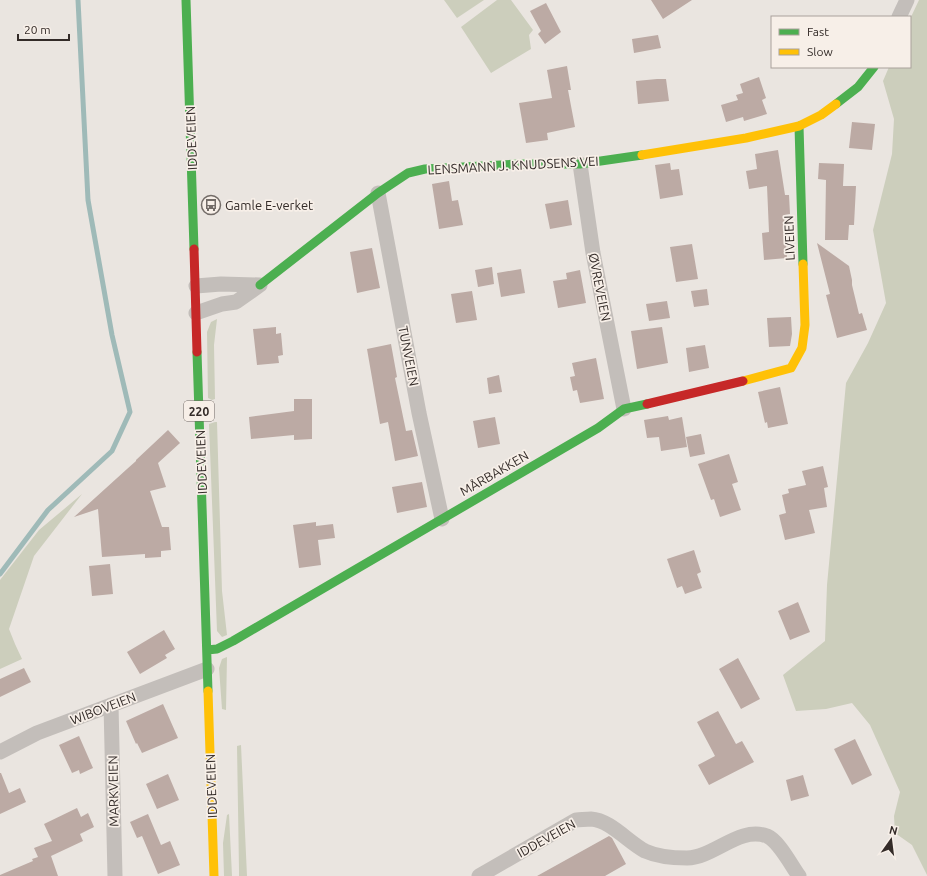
<svg xmlns="http://www.w3.org/2000/svg" width="927" height="876" font-family="Ubuntu,sans-serif">
<style>
.green{fill:#cccebc}
.lines{fill:none;stroke-linecap:round;stroke-linejoin:round}
.stream{stroke:#9fbab8;stroke-width:5}
.building{fill:#bcaaa4}
.street{stroke:#c3beba;stroke-width:15}
.fast{stroke:#4caf50;stroke-width:9}
.slow{stroke:#ffc107;stroke-width:9}
.jam{stroke:#c62828;stroke-width:9}
.labels{text-anchor:middle;dominant-baseline:central;stroke-width:3.5;stroke-linejoin:round;paint-order:stroke}
.shield{fill:#f7efe8;stroke:#6e6662;stroke-width:1}
.shield-label{font-size:12px;font-weight:bold;fill:#332b28}
.street-label{font-size:13px;fill:#332b28;stroke:#f7efe8}
.poi-label{font-size:13px;fill:#332b28;stroke:#f7efe8;text-anchor:start}
</style>
<rect width="100%" height="100%" fill="#eae5e0"/>
<!-- green -->
<path class="green" d="M444,0h40l-27,18z
M497,0h14l22,30 -4,5 2,14 -40,24 -30,-46z
M919,0h8v875l-15,-30 -17,-12 -1,-17 6,-24 -30,-67 -18,-22 -26,6 -30,2 -13,-36 42,-34 2,-56 19,-202 22,-40 18,-40 -13,-73 19,-76 2,-35 -11,-38 6,-14h21v-48z
M217,319l-3,26 1,54 -3,1 -4,-2 -1,-66 4,-10z
M215,422h2l5,169 5,44 -5,2 -5,-6 -8,-207z
M82,494l-48,62 -25,73 6,15 7,15 -22,10v-89l39,-50z
M227,657l-1,53 -4,-1 -3,-41 3,-9z
M241,745l6,131h-8v-6l-2,-124z
M229,814l3,62h-8l-1,-33 4,-28z"/>
<g class="lines">
<!-- stream -->
<path class="stream" d="M0,574l48,-64 64,-59 18,-39 -18,-77 -24,-135 -10,-200"/>
</g>
<!-- building -->
<path class="building" d="M651,0h41l-29,19z
M546,3l15,29 -16,12 -7,-10 3,-3 -11,-20z
M658,35l3,13 -27,5 -2,-14z
M567,66l4,24h-3l7,37 -28,6 1,7 -22,3 -7,-40 33,-5 -5,-28z
M759,77l7,21 -4,2 5,14 -23,7 -1,-4 -17,5 -5,-17 17,-5 -2,-5 7,-2 -3,-9z
M657,79h9l3,22 -31,3 -2,-23z
M852,122l23,2 -3,26 -23,-2z
M778,150l7,45h4l1,19 -6,1 3,43 -23,2 -2,-27 7,-1 -2,-46 -18,3 -3,-18 11,-2 -2,-15z
M670,163l1,7 8,-1 4,26 -23,4 -5,-34z
M819,163l25,1 -1,22h13l-2,39h-5l-1,15h-23l1,-60 -8,-1z
M449,181l3,20 6,-1 5,25 -24,4 -7,-45z
M568,200l4,25 -22,4 -5,-25z
M817,243l32,23 3,14v5l7,29 3,-1 5,17 -30,8 -11,-43 4,-1z
M692,244l6,35 -22,3 -6,-35z
M372,248l8,40 -23,5 -7,-41z
M492,267l2,17 -16,3 -3,-17z
M521,269l4,24 -24,4 -4,-24z
M580,270l6,33 -28,5 -5,-27 14,-2 -1,-6z
M707,289l2,16 -15,2 -3,-16z
M472,291l5,29 -21,3 -5,-29z
M667,301l3,17 -21,3 -3,-17z
M791,317l1,17 -2,12 -21,1 -2,-29z
M276,327v7l5,-1 2,22 -5,1 1,7 -22,2 -4,-36z
M662,327l6,36 -31,6 -6,-38z
M391,344l6,33 -2,1 11,53 6,-1 6,26 -23,5 -7,-39 -8,2 -13,-75z
M705,345l4,23 -20,4 -3,-24z
M596,358l8,41 -24,4 -3,-13 -4,1 -3,-14 5,-1 -3,-13z
M499,375l3,17 -13,2 -2,-16z
M780,387l8,37 -20,4 -1,-6 -2,1 -7,-31z
M294,399h18v40l-18,1v-5l-43,4 -2,-22 45,-6z
M668,416l1,4 13,-3 5,30 -26,4 -2,-14 -12,1 -3,-18z
M495,417l5,27 -22,4 -5,-27z
M168,430l12,13 -22,20 8,24 -16,4 12,36h7l2,23 -10,1v6l-16,1v-4l-43,3 -4,-48 -24,8 53,-48 9,-8v-1z
M701,434l4,20 -15,3 -4,-20z
M729,454l9,28 -6,2 9,26 -21,7 -6,-18 -3,1 -13,-36z
M823,466l5,21 -4,1 3,19 -18,3 6,23 -30,7 -6,-25 7,-2 -4,-18 7,-2 -1,-4 18,-4 -4,-14z
M422,482l5,25 -30,6 -5,-26z
M316,522v4l17,-2 2,14 -17,2 3,25 -22,3 -6,-43z
M694,550l7,22 -4,2 5,14 -17,6 -3,-8 -5,2 -10,-29z
M110,564l3,30 -21,2 -3,-30z
M798,602l12,30 -20,8 -12,-29z
M164,630l11,19 -10,6 2,3 -27,16 -13,-22z
M738,658l22,41 -19,10 -22,-40z
M24,668l7,14 -31,15v-18z
M163,704l15,34 -36,15 -5,-10 -1,1 -10,-23z
M718,711l18,33 6,-3 12,21 -45,23 -11,-20 17,-9 -18,-34z
M79,736l14,32 -13,6 -1,-4 -7,3 -13,-28z
M855,739l17,36 -20,10 -18,-36z
M0,773h1l8,20 11,-5 6,14 -26,12z
M168,774l11,26 -22,9 -11,-25z
M803,775l6,21 -18,5 -5,-21z
M77,808l4,9 7,-4 6,14 -14,7 3,7 -32,15 7,20h-58v-1l33,-14 -1,-2 6,-2 -4,-9 18,-7 -8,-17z
M148,814l13,31 9,-4 10,24 -22,9 -16,-38 -5,2 -7,-16z
M609,836l3,2 14,26 -21,12h-68z"/>
<g class="lines">
<!-- street -->
<path class="street" d="M899,17l8,-17
M580,164l13,89 31,156
M378,193l41,220 23,106
M196,286l25,-2 39,1 -24,17 -14,2 -26,9
M111,705l4,171
M0,752l37,-19 170,-64
M479,876l97,-56c4,0 10,-1 15,-1 19,1 37,23 54,32 11,5 29,7 42,7 28,-1 52,-32 80,-22 12,5 24,29 32,40"/>
<!-- fast -->
<path class="fast" d="M186,0l8,249
M836,104l22,-17 16,-20
M799,126l4,138
M260,285l118,-92 30,-20 17,-4 94,-5h61l62,-9
M197,352l11,339
M207,650l10,-1 16,-8 365,-213 26,-19 23,-5"/>
<!-- slow -->
<path class="slow" d="M642,155l104,-17 53,-12 22,-11 15,-11
M743,381l48,-13 11,-20 3,-23 -2,-61
M208,691l6,185"/>
<!-- jam -->
<path class="jam" d="M194,249l3,103
M647,404l96,-23"/>
</g>
<!-- icons -->
<defs>
<symbol id="bus-ring" viewBox="-11 -11 22 22"><circle r="9.5" fill="#f7efe8" stroke="#736c68" stroke-width="1.5"/><path d="M-5-6H5V4H4V6H2V4H-2V6H-4V4H-5ZM-3.5-4V0h7V-4ZM-3.5 1.2v1.5H-2V1.2ZM2 1.2v1.5H3.5V1.2Z" fill="#736c68"/></symbol>
</defs>
<g fill-rule="evenodd">
<use href="#bus-ring" x="200" y="194" width="22" height="22"/>
</g>
<g class="labels">
<!-- shield labels -->
<rect class="shield" x="184" y="401" width="30" height="20" rx="3"/>
<g class="shield-label">
<text x="199" y="411">220</text>
</g>
<!-- street labels -->
<g class="street-label">
<text transform="translate(191 138) rotate(-92)">IDDEVEIEN</text>
<text transform="translate(513 165) rotate(-3)">LENSMANN J. KNUDSENS VEI</text>
<text transform="translate(789 238) rotate(-92)">LIVEIEN</text>
<text transform="translate(600 287) rotate(79)">ØVREVEIEN</text>
<text transform="translate(409 356) rotate(79)">TUNVEIEN</text>
<text transform="translate(201 462) rotate(-92)">IDDEVEIEN</text>
<text transform="translate(494 473) rotate(-30)">MÅRBAKKEN</text>
<text transform="translate(103 708) rotate(-21)">WIBOVEIEN</text>
<text transform="translate(211 786) rotate(-92)">IDDEVEIEN</text>
<text transform="translate(113 791) rotate(-91)">MARKVEIEN</text>
<text transform="translate(546 838) rotate(-29)">IDDEVEIEN</text>
</g>
<!-- poi labels -->
<g class="poi-label">
<text x="225" y="205">Gamle E-verket</text>
</g>
</g>
<!-- legend -->
<rect x="771" y="16" width="140" height="52" fill="#f7efe8" stroke="#a9a19b"/>
<rect x="779" y="29" width="20" height="6" fill="#4caf50" stroke="#a9a19b"/>
<text x="807" y="36" font-size="12" fill="#332b28">Fast</text>
<rect x="779" y="49" width="20" height="6" fill="#ffc107" stroke="#a9a19b"/>
<text x="807" y="56" font-size="12" fill="#332b28">Slow</text>
<!-- north arrow -->
<g transform="translate(891 840) rotate(14)" stroke="#f7efe8" stroke-width="3" paint-order="stroke">
<path d="M0-3L7 15L0 10L-7 15Z" fill="#332b28"/>
<text y="-6" font-size="11" font-weight="bold" text-anchor="middle" fill="#332b28">N</text>
</g>
<!-- scale -->
<path d="M18 34v6h51v-6" fill="none" stroke="#332b28" stroke-width="2"/>
<text x="24" y="34" font-size="12" fill="#332b28" stroke="#f7efe8" stroke-width="3" paint-order="stroke">20 m</text>
</svg>
